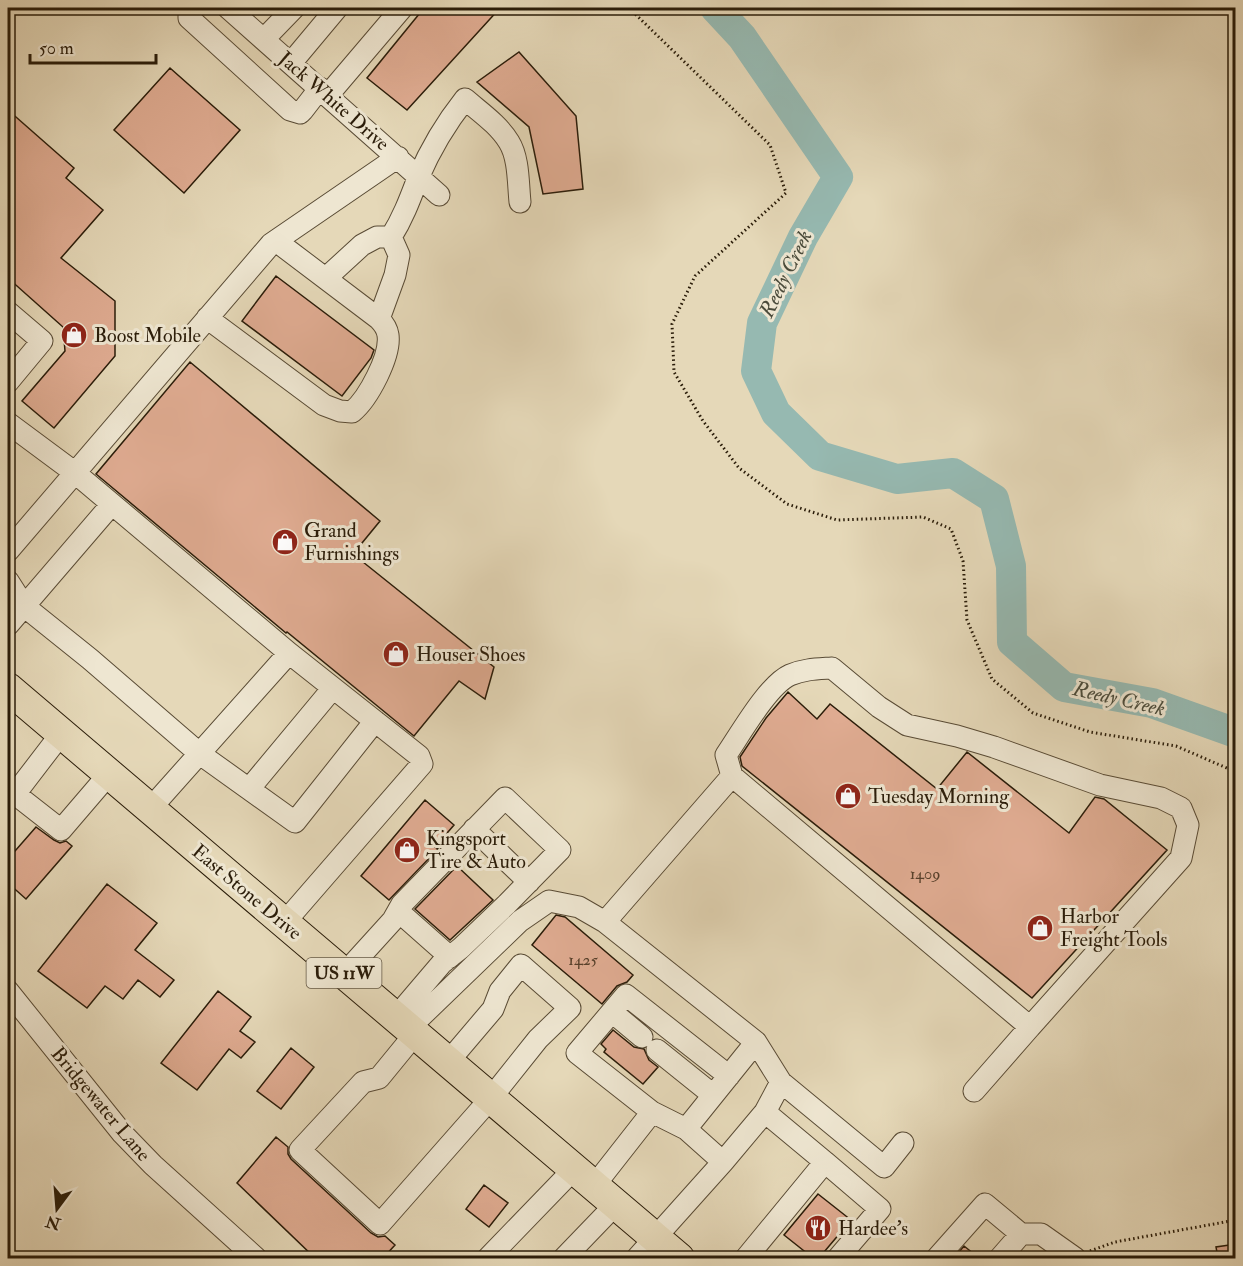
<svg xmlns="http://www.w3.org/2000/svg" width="1243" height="1266" font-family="'IM FELL Double Pica',serif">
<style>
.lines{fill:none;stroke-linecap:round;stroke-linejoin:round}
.river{stroke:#96b9b1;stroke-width:30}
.building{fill:#dfab91;stroke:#2a1c09;stroke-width:1.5}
.minor-casing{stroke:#594b35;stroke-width:23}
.highway-casing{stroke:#2a1c09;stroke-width:32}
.path{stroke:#2a1c09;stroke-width:3;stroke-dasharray:1.5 3;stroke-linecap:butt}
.minor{stroke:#eee6d1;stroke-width:21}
.highway{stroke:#e5d8b8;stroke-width:30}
.labels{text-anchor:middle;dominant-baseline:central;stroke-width:6;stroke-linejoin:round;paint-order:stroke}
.number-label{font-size:16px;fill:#57402b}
.shield{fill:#eee6d1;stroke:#655945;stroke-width:1.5}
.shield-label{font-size:18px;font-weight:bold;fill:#2a1c09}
.street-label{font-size:20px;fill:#2a1c09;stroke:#eee6d1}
.poi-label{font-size:20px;fill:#2a1c09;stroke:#eee6d1;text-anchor:start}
.water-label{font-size:21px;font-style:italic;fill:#4a4b3b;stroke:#eee6d1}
</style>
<rect width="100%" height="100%" fill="#e5d8b8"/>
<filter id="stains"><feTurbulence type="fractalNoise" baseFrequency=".00333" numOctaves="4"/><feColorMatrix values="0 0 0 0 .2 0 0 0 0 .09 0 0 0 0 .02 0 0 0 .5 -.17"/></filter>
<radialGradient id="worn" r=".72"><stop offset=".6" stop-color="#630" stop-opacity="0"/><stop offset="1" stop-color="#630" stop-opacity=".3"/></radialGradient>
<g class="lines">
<!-- river -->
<path class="river" d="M715,8l27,29 96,140 -35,60 -41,86 -6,48 20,42 44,43 77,23 56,-6 41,26 17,67 1,76 52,45 88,16 84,30"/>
</g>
<!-- building -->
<path class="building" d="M424,8h76l-93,102 -40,-32z
M519,52l57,64 7,73 -40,5 -14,-67 -52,-45z
M170,68l70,62 -56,63 -70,-63z
M8,110l66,58 -8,10 37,32 -42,48 54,43v55l-61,72 -32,-27 43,-50 -2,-24 -55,-49z
M276,276l98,74 -3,8 -29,38 -100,-75z
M190,362l190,159 -27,33 141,113 -9,32 -26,-18 -45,55 -127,-104 -1,1 -190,-159z
M788,692l29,27 13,-15 107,85 30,-37 102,81 26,-36 9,2 63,51 -135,148 -290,-232 -2,-9 26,-39z
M425,800l29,25 -19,22 3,2 -49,51 -28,-24z
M36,827l18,13 6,3 6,-2 6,5 -46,53 -18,-16v-24z
M457,866l36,34 -43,40 -35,-31z
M107,884l50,39 -22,27 39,30 -14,17 -22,-17 -15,19 -18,-13 -18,22 -49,-37z
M556,915l9,2 68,58 -6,7 -10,4 -15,18 -70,-59z
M218,991l33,26 -11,14 15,11 -14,16 -12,-9 -32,41 -36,-27z
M613,1030l21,17 10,2 5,11 9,7 -15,17 -39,-32 2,-3 -5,-5z
M291,1048l23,19 -33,42 -24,-18z
M276,1137l12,10v7l3,5 80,74 7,4 7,-1 10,9 -12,13h-68l-78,-75z
M484,1185l24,18 -19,24 -23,-18z
M818,1194l33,26 -32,38h-6l-29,-23z
M1236,1244v14h-18l-2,-11z
M964,1246l15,12h-25z"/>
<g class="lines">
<defs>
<path id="minor" d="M193,8l-4,5v5l101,92 10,3 3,-3 17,-22
M228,8l211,187
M264,39l30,-31
M291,63l46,-55
M328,95l74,-87
M326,278l36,-33 15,-8h14
M8,312l34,29 -34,41
M207,318l117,87 16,6 12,1c16,-13 39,-56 36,-77 -1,-7 -4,-11 -9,-16l-103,-78
M379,319l16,-44 4,-20 -8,-18c12,-19 19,-38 27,-59 12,-28 28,-55 47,-79 15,13 34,26 44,43 10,16 9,41 11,60
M8,423l66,49 215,181
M8,551l263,-307 127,-87
M8,581l16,25 66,53 110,95 95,68 80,-101
M8,625l104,-121
M832,668l47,39 28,18 50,11 37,11 106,38 61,13 20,10 7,17 -7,33 -151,169 -298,-251 -6,-21c15,-22 42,-70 64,-80 14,-6 27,-6 42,-7z
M61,734l-46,60 46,36 48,-56
M732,776l-127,146 151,120 25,40
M249,789l84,-101
M150,809l139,-156 130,103 3,8 -138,159
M474,829l55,53
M398,911l52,46
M344,974l49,-54 9,-16 103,-106 55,52 -53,54 -46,44 -19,15 -46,54
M8,991l114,142 31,32 103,93
M612,1012l30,25
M409,1028l111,-107 29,-20 30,6 26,15
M415,1034l-36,44 -16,4 -63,68 80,74 111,-126 47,-59 32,-31 -49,-43 -21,26 -7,18 -45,53
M657,1050l56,45
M974,1091l56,-64
M652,1112l-75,-59 49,-58 103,81
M765,1112l60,50
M686,1129l70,-87
M723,1162l42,-50 16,-30 103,85 19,-24
M594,1186l58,-74 34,17 37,33 -86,96
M488,1258l86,-89
M564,1258l52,-54
M746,1258l79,-96 55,47 -42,49
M937,1258l48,-54 36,30h20l34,24
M1000,1258l21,-24"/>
<path id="highway" d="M8,688l671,570"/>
</defs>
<!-- minor casing -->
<use href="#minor" class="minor-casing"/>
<!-- highway casing -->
<use href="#highway" class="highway-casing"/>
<!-- path -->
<path class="path" d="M629,8l141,137 16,48 -91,83 -23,48 2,48 29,49 36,47 48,36 50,16 86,-3 28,12 12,32 4,59 25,59 41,34 57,19 86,14 60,26
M1090,1251l25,-9 121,-22"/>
<!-- minor -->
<use href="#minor" class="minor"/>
<!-- highway -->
<use href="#highway" class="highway"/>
</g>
<!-- icons -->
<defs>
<symbol id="shop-disc" viewBox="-11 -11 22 22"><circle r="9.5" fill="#8f2418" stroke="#eee6d1"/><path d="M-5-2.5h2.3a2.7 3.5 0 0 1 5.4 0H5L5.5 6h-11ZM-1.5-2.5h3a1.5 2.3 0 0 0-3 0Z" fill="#fff"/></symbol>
<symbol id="restaurant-disc" viewBox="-11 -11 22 22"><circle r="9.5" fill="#8f2418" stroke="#eee6d1"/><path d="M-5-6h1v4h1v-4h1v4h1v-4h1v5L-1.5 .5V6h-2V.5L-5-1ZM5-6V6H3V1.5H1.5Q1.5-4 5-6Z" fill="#fff"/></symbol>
</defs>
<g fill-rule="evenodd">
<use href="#shop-disc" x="59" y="320" width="30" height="30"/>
<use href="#shop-disc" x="270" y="527" width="30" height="30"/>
<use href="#shop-disc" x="381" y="639" width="30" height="30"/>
<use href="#shop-disc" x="833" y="781" width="30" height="30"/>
<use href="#shop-disc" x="392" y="835" width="30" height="30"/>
<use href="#shop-disc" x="1025" y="913" width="30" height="30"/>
<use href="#restaurant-disc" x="803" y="1213" width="30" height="30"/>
</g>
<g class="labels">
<!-- number labels -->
<g class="number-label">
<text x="925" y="874">1409</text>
<text x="583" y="960">1425</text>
</g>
<!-- shield labels -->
<rect class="shield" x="306.5" y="958" width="75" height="30" rx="4.5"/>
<g class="shield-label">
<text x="344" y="973">US 11W</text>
</g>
<!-- street labels -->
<g class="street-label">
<text transform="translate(334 101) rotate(41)">Jack White Drive</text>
<text transform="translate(247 892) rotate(40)">East Stone Drive</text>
<text transform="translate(101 1104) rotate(50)">Bridgewater Lane</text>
</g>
<!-- poi labels -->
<g class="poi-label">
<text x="94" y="335">Boost Mobile</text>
<text x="304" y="530">Grand<tspan x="304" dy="23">Furnishings</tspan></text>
<text x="416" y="654">Houser Shoes</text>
<text x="868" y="796">Tuesday Morning</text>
<text x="426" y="838">Kingsport<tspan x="426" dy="23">Tire &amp; Auto</tspan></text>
<text x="1060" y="916">Harbor<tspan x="1060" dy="23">Freight Tools</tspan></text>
<text x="838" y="1228">Hardee's</text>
</g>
<!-- water labels -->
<g class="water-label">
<text transform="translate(786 274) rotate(-64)">Reedy Creek</text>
<text transform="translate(1119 699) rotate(13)">Reedy Creek</text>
</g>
</g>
<!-- margin -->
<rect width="1243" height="1266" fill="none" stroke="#e5d8b8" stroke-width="30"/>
<rect x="9" y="9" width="1225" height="1248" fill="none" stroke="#2a1c09" stroke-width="3"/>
<rect x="15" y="15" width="1213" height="1236" fill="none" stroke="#2a1c09" stroke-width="1.5"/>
<!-- north arrow -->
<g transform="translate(57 1209) rotate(196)" stroke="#eee6d1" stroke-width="4.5" paint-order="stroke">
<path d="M0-4.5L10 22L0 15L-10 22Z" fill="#2a1c09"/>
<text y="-9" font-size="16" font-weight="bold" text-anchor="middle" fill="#2a1c09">N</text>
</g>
<!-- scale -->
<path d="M30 54v9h126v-9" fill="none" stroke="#2a1c09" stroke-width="3"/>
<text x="39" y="54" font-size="18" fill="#2a1c09" stroke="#eee6d1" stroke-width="4.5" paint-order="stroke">50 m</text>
<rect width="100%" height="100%" filter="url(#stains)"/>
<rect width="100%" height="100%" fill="url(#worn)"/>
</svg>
